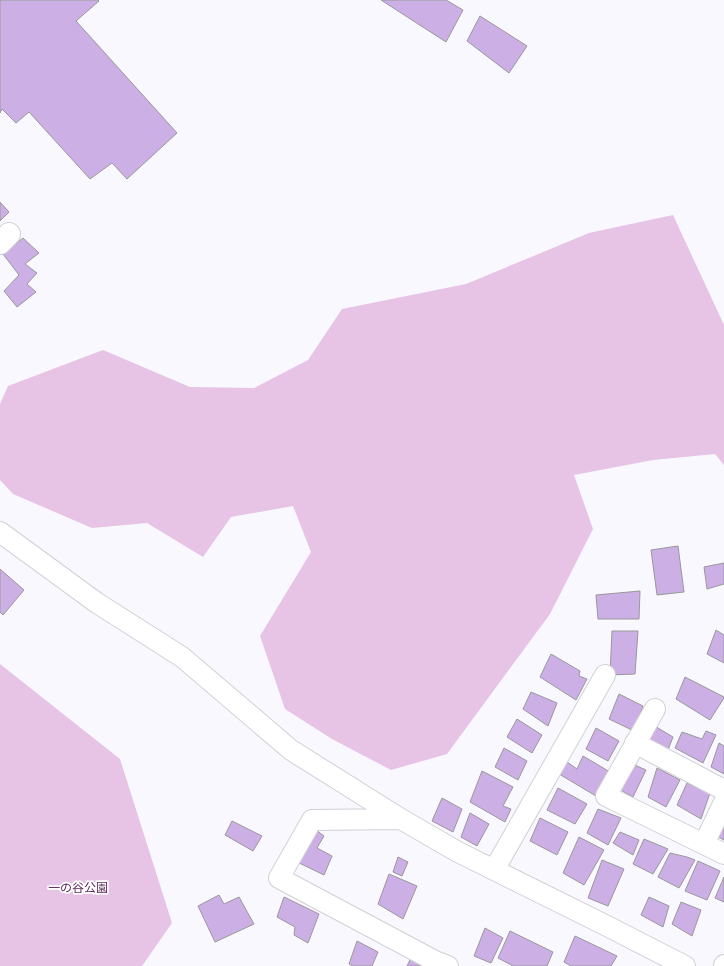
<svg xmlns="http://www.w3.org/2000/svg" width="724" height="966" font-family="'Asap Condensed','Noto Sans JP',sans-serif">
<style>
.green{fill:#e7c3e6}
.building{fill:#ccb0e5;stroke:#9a979c}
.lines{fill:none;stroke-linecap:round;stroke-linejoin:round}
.minor-casing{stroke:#d0d0d6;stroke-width:22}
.tertiary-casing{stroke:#d0d0d6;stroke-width:24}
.minor{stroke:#fff;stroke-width:20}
.tertiary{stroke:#fff;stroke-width:22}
.labels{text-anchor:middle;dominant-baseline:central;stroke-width:3.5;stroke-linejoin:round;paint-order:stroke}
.park-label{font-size:12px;fill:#5e285f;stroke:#fff}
</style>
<rect width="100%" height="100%" fill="#f8f8fe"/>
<!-- green -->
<path class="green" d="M673,215l51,110v140l-9,-11 -62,6 -79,15 19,54 -43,85 -103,140 -56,16 -59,-31 -47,-30 -25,-73 51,-84 -18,-46 -62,11 -28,40 -56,-34 -55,5 -79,-34 -13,-14v-76l8,-18 95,-36 87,37 64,1 54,-28 34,-51 124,-25 123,-51z
M0,664l120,95 52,164 -30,43h-142z"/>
<!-- building -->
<path class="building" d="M0,0h98l1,1 -23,20 101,112 -50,46 -15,-16 -22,16 -61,-67 -13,11 -14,-14 -2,4z
M381,0h65l17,10 -17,32z
M480,16l47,30 -18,27 -42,-32z
M0,202l9,10 -9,9z
M23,238l16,15 -14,11 12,9 -10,11 9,8 -19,15 -13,-16 15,-16 -16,-21z
M678,546l6,46 -27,3 -6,-45z
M724,563v21l-17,5 -3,-22z
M0,569l24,21 -21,25 -3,-3z
M640,591l-1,28h-41l-2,-24z
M716,630l8,5v28l-17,-9z
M612,631h26l-3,43 -25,1z
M551,654l29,17 -1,5 8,3 -11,21 -36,-23z
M685,677l39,20v1l-14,22 -34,-21z
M531,692l26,11 -9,23 -25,-17z
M619,694l24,12 -9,25 -25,-12z
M517,719l25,16 -10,18 -25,-16z
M653,725l20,12 -5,13 -21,-9z
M596,728l23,13 -11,20 -22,-12z
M706,731l10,4 -13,28 -28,-15 7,-16 20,7z
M719,743l5,3v28l-13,-7z
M504,748l23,13 -9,19 -23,-13z
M583,756l27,16 -14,24 -37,-22 8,-12 10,7z
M630,763l16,7 -13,27 -14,-8z
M657,768l23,12 -14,27 -18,-10z
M482,771l31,16 -10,19 8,3 -6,13 -35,-20z
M687,783l23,10 -9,26 -24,-14z
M558,788l29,16 -12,20 -28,-14z
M442,798l20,11 -9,23 -21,-11z
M598,809l23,9 -13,27 -21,-12z
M470,813l19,11 -12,22 -16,-9z
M724,816v24l-8,-4z
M540,818l28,14 -11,23 -27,-14z
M232,821l30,15 -9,15 -28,-16z
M312,827l12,9 -7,12 15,8 -8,19 -29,-14z
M620,832l19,8 -6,15 -20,-12z
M579,837l25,13 -20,35 -21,-12z
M644,839l24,10 -15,25 -20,-10z
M670,853l17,4 8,3 -16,28 -21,-11z
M398,857l10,5 -6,14 -9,-4z
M602,860l22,9 -16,37 -20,-8z
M698,861l22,10 -13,29 -22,-9z
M389,874l28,12 -14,33 -25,-15z
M724,877v25l-9,-4z
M219,895l5,9 15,-7 15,27 -39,18 -17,-36z
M284,897l35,17 -11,29 -14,-8 1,-8 -18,-10z
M649,897l20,9 -6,21 -22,-12z
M681,902l20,8 -9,26 -20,-12z
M485,928l18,10 -12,25 -17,-7z
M510,931l43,21 -6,14h-34l-15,-8z
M575,936l42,20 -6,10h-40l-7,-4z
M357,941l21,11 -6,14h-19l-4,-2z
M412,956l20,10h-25z"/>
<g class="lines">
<defs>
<path id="minor" d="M0,532l97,71 85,54 109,93 110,69 57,33 149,74 78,40
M655,709l-49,87 118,58
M635,743l89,47
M401,819l-89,1 -33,58 156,83 13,5
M704,844l20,-42
M494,870l111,-195
M724,966v-1"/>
<path id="tertiary" d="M0,243l9,-9"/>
</defs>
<!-- minor casing -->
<use href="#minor" class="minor-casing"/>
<!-- tertiary casing -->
<use href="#tertiary" class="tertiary-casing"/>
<!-- minor -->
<use href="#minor" class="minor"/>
<!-- tertiary -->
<use href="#tertiary" class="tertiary"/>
</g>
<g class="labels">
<!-- park labels -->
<g class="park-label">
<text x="78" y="888">一の谷公園</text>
</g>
</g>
</svg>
